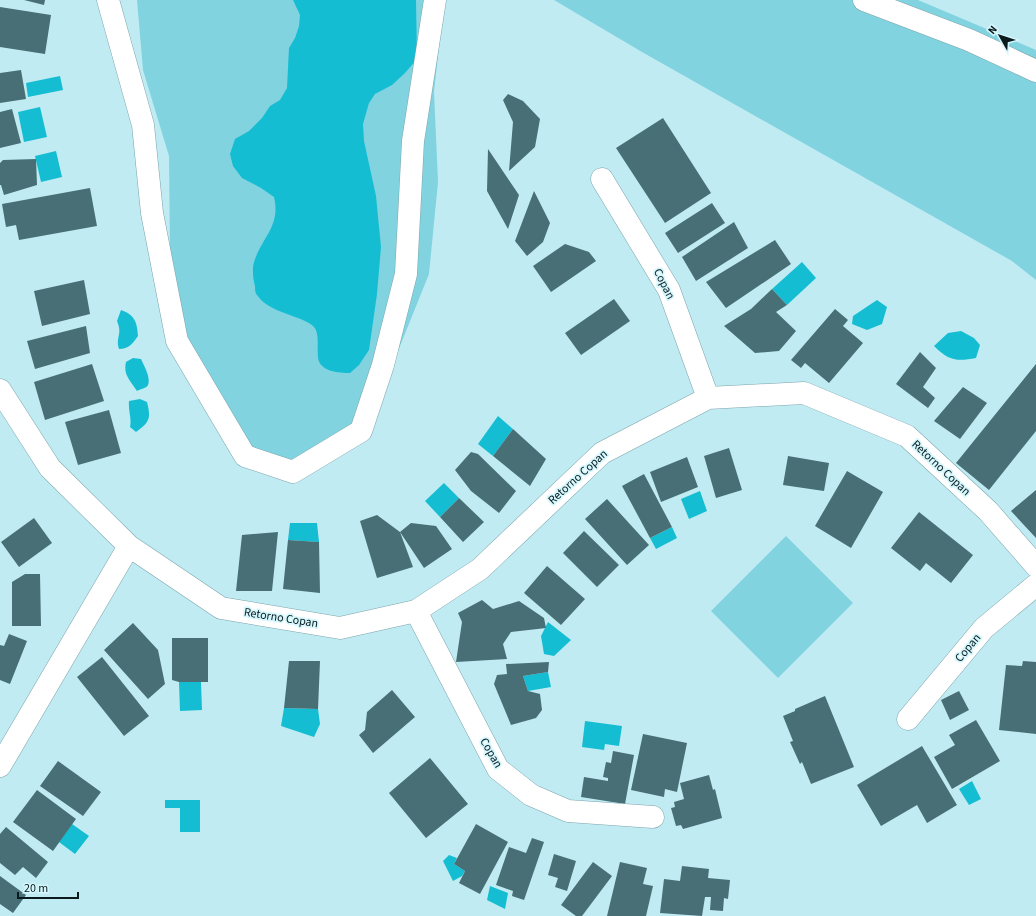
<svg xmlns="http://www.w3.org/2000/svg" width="1036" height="916" font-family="'Source Sans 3',sans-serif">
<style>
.green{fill:#81d3e0}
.water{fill:#14bdd2}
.building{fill:#476f75}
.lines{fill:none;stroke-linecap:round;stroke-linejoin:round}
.minor-casing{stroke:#7ca5ac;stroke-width:23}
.minor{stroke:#fff;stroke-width:22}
.labels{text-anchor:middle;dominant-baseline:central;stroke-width:3.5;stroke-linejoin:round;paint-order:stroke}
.street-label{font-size:12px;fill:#0a1a1d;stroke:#d4f7fd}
</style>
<rect width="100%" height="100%" fill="#c0ebf3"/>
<!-- green -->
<path class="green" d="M137,0h307l-10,92 4,90 -9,92 -39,97 -57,83 -54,16 -56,-43 -33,-68 -20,-104 -1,-99 -26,-86z
M554,0h364l118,50v230l-24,-19 -370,-209z
M786,536l67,67 -75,75 -67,-67z"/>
<!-- water -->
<path class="water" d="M293,0h123l1,59 -12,14 -13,12 -17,9 -6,9 -6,21 1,17 12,55 5,51 -4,47 -8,56 -10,15 -9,8c-10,0 -31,-1 -32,-16 -1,-9 1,-18 -2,-27 -6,-14 -46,-15 -59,-35 -2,-2 -2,-6 -2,-9 -2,-7 -3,-17 -1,-24 8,-25 27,-36 20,-65l-13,-9 -19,-10 -9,-12 -3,-12 5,-15 14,-8 13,-13 8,-12 10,-6 7,-12 2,-40 6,-10 4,-12 1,-11z
M60,76l3,14 -35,7 -2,-14z
M40,107l7,30 -23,5 -6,-30z
M56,151l6,26 -21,5 -6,-26z
M802,262l14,16 -29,27 -15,-16z
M877,300l10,7 -5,17 -15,6 -15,-6 1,-8z
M121,310c14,5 16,12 17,26 -5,7 -9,13 -19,13 -4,-12 4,-14 -2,-28z
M961,331l13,7 6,7 -4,13c-20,4 -28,2 -42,-12l14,-13z
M133,358l8,1c3,7 10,18 7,26 -1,3 -8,4 -11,6 -7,-11 -14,-16 -11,-29z
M140,399l7,3c4,16 3,20 -11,30l-6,-5c2,-8 -2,-16 -1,-26z
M498,416l15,13 -20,27 -15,-12z
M444,483l15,15 -19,19 -15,-16z
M700,491l7,20 -18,8 -8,-20z
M290,523h27l2,19 -31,-2z
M672,527l5,11 -21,11 -6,-11z
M548,622l23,18 -17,16 -10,-2 -3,-18z
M548,672l3,15 -23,4 -5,-15z
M179,682h22l1,28 -22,1z
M284,708l34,1 2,15 -6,13 -33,-11z
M585,721l37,5 -3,20 -14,-2 -1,6 -22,-3z
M972,781l9,18 -12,6 -10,-16z
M165,800h35v32h-20v-24h-15z
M72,824l17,12 -14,18 -16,-12z
M449,855l8,3 -3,6 11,7 -3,5 -9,5 -10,-20z
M490,886l18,7 -3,16 -18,-9z"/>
<!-- building -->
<path class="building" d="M24,0h21l-1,5z
M0,7l51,8 -6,39 -45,-7z
M21,70l5,29 -26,4v-30z
M508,94l15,7 17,18 -5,28 -26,24 4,-49 -10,-22z
M12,109l9,34 -21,5v-36z
M663,118l48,75 -46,30 -49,-75z
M488,149l31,46 -11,34 -21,-38z
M36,159l1,26 -33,10 -3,-10h-1v-22l3,-3z
M90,188l7,38 -78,14 -3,-15 -10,2 -4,-23z
M534,191l16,32 -7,19 -16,14 -12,-15z
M712,203l13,20 -47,30 -13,-20z
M734,222l14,26 -52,33 -14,-24z
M775,240l16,24 -65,44 -20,-26z
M565,244l24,8 7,9 -45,31 -18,-26z
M84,280l6,34 -48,12 -8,-35z
M772,289l15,16 -11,7 20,19 -17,20 -24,2 -31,-27 27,-17z
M614,299l16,22 -49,34 -16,-22z
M835,309l13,11 -5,6 20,17 -34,40 -24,-20 -4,5 -10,-8z
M86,326l4,27 -55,16 -8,-28z
M920,352l16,16 -13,19 12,11 -7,10 -32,-24z
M92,364l12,37 -59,19 -11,-38z
M1036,364v67l-47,59 -33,-27z
M963,387l24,16 -27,36 -26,-18z
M109,410l12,43 -43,12 -13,-43z
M513,429l33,30 -16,27 -37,-30z
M729,448l13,42 -26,8 -12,-42z
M471,452l7,2 38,37 -17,22 -28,-22 -16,-21z
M788,456l41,7 -5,28 -41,-6z
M687,457l11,30 -37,15 -11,-30z
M847,471l36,21 -32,56 -36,-22z
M644,474l28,53 -22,11 -28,-52z
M1036,490v48l-25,-27z
M459,498l25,24 -21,20 -23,-25z
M607,499l42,46 -22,20 -42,-46z
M919,512l54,43 -22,28 -25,-20 -6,8 -29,-23z
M377,515l23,17 11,-9 25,3 16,23 -28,19 -24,-36 13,35 -36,11 -17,-57z
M34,518l18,25 -33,24 -18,-25z
M584,531l35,34 -22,22 -34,-34z
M278,532l-6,59h-36l6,-56z
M288,540l31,2 1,51 -37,-4z
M547,566l38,33 -24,26 -37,-32z
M25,574h15l1,52h-29v-44z
M482,600l11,9 26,-8 25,17 2,10 -35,4 -8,12 4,15 -51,3 6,-40 -4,-9z
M133,623l25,27 7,34 -17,15 -44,-49z
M9,634l18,7 -17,43 -10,-4v-35l4,1z
M172,638h36v44h-29l-7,-2z
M102,657l47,59 -25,20 -47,-59z
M289,661h31l-2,48 -34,-1z
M1023,661l13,1v72l-37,-4 7,-65 16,1z
M549,662l-1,10 -25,4 5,15 12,3 2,16 -6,8 -25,7 -17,-41 3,-9 10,-1 -1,-10z
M392,690l23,27 -42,36 -14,-18 6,-5 2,-18z
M959,691l10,19 -19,10 -9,-20z
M825,696l29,71 -43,17 -9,-22 -2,2 -10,-22 3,-1 -10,-25 12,-5v-2z
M976,720l24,41 -48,28 -18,-32 21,-12 -6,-10z
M643,734l44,9 -10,49 -12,-3 -1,8 -33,-7z
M922,746l35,59 -30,18 -10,-18 -36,21 -24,-41z
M613,751l21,4 -9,49 -44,-7 3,-20 24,4v-3l-5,-1 3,-15 5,1z
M430,758l38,46 -42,34 -37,-45z
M58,761l43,31 -18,24 -43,-30z
M709,775l4,15 2,-1 7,29 -39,11 -2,-4 -5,1 -5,-18 4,-1 -1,-5 10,-3 -4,-16z
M37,790l39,29 -23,32 -40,-29z
M476,824l32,18 -28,52 -21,-11 6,-12 -11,-7z
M6,827l42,35 -12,16 -13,-11 -8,8 -15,-12v-29z
M532,838l12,4 -20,58 -12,-4 1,-5 -17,-6 13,-38 17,6z
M554,854l22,7 -9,30 -12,-4 3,-9 -10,-3z
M593,862l19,14 -30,40h-6l-15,-11z
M620,862l27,6 -4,16 10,2 -7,30h-39z
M682,866l27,3 -1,9 22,2 -2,19 -4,-1 -1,13 -13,-1 1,-13h-6l-3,19 -42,-3 4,-34 16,2z
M0,876l26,19 -13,18 -13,-9z"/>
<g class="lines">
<defs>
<path id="minor" d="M108,0l35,125 9,88 25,128 68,115 48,16 68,-41 22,-66 23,-91 7,-133 22,-141
M864,0l105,40 67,31
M602,179l67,111 39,108
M0,390l50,78 79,78 92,62 119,20 76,-17 64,-42 122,-116 106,-55 96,-5 103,43 81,75 48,55
M416,611l82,158 33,26 37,16 85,6
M908,719l76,-91 52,-43
M0,766l129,-220"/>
</defs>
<!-- minor casing -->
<use href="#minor" class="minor-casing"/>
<!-- minor -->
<use href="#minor" class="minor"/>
</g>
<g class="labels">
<!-- street labels -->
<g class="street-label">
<text transform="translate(664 284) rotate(63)">Copan</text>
<text transform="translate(941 468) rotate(43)">Retorno Copan</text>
<text transform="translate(578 477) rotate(-42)">Retorno Copan</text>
<text transform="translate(281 618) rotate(9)">Retorno Copan</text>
<text transform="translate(968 648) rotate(-50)">Copan</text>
<text transform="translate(491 753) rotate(60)">Copan</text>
</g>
</g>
<!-- north arrow -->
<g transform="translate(1000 36) rotate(309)" stroke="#d4f7fd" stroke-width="3" paint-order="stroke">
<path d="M0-3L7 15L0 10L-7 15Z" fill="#0a1a1d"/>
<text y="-6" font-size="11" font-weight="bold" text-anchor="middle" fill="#0a1a1d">N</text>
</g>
<!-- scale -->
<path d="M18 892v6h60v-6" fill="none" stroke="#0a1a1d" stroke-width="2"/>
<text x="24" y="892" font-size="12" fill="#0a1a1d" stroke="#d4f7fd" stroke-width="3" paint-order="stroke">20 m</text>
</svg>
